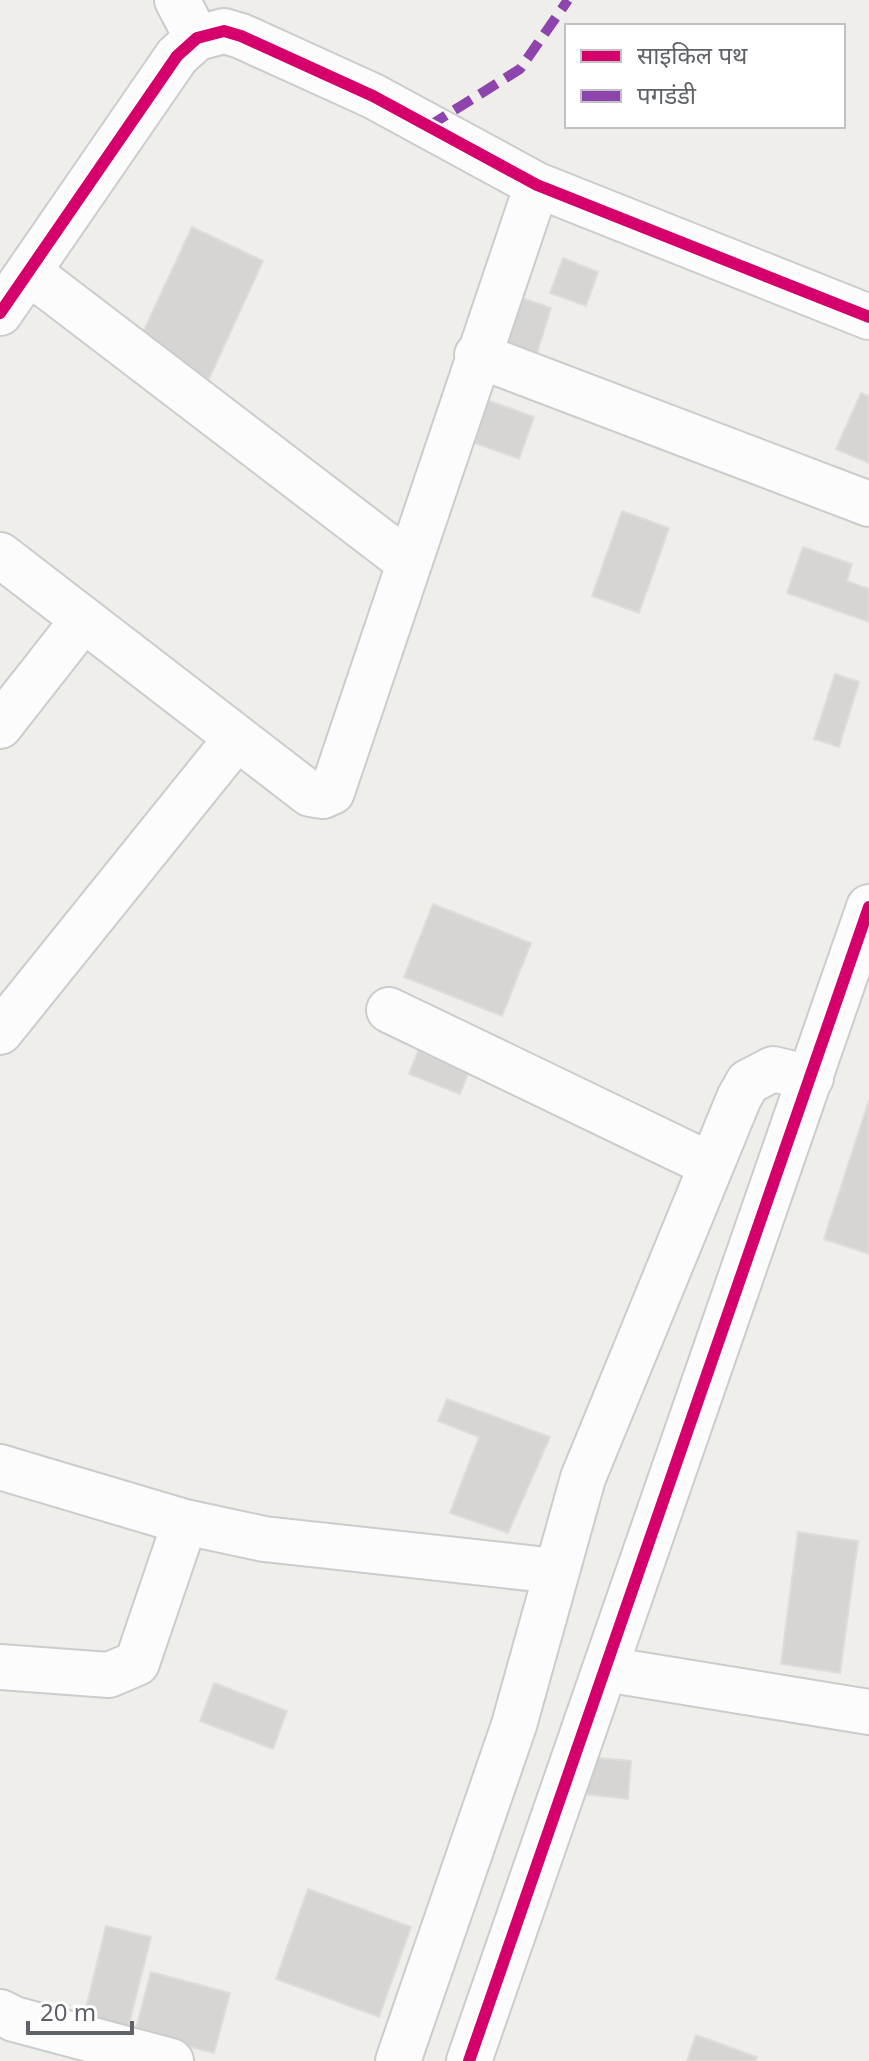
<svg xmlns="http://www.w3.org/2000/svg" width="869" height="2061" font-family="'Noto Sans','Noto Sans Devanagari',sans-serif">
<style>
.building{fill:#d6d5d3;stroke:#deddd9;stroke-width:2}
.lines{fill:none;stroke-linecap:round;stroke-linejoin:round}
.minor-casing{stroke:#cbcccc;stroke-width:48}
.minor{stroke:#fdfcfc;stroke-width:44}
.quiet{stroke:#8e44ad;stroke-width:10;stroke-dasharray:20 10;stroke-linecap:butt}
.cycleway-casing{stroke:#fff;stroke-width:17}
.cycleway{stroke:#d6006c;stroke-width:12}
</style>
<rect width="100%" height="100%" fill="#efeeea"/>
<!-- building -->
<path class="building" d="M192,227l71,34 -54,118 -72,-34z
M563,258l35,14 -12,34 -36,-13z
M513,295l38,13 -18,58 -39,-13z
M861,393l8,3v67l-33,-14z
M473,395l61,22 -15,42 -61,-22z
M622,511l47,17 -30,85 -47,-17z
M803,547l49,17 -5,17 22,8v33l-82,-29z
M835,674l24,8 -20,65 -25,-8z
M433,904l98,39 -29,73 -98,-39z
M418,1051l51,20 -9,23 -51,-20z
M869,1100v154l-45,-15z
M447,1399l103,38 -42,96 -58,-20 29,-76 -41,-16z
M798,1532l60,9 -18,132 -59,-9z
M214,1683l73,28 -14,38 -73,-28z
M588,1757l43,4 -3,38 -44,-5z
M308,1889l103,38 -32,90 -103,-38z
M106,1926l45,11 -23,91 -44,-12z
M151,1972l79,21 -16,60 -79,-21z
M696,2035l61,22 -2,4h-68z"/>
<g class="lines">
<defs>
<path id="minor" d="M177,0l20,38
M30,273l378,289
M0,313l177,-257 20,-18 27,-7 17,5 132,60 164,89 332,132
M477,355l392,149
M0,555l310,239 13,2 9,-4 205,-607
M0,726l83,-106
M389,1010l322,155
M0,1032l236,-293
M0,1467l185,55 79,17 292,32
M0,1667l109,8 28,-12 48,-141
M605,1669l264,43
M0,2012l14,7 157,42
M398,2061l116,-336 69,-247 156,-380 9,-16 25,-13 38,9
M469,2061l400,-1154"/>
</defs>
<!-- minor casing -->
<use href="#minor" class="minor-casing"/>
<!-- minor -->
<use href="#minor" class="minor"/>
<!-- quiet -->
<path class="quiet" d="M429,126l91,-57 48,-69"/>
<defs>
<path id="cycleway" d="M0,313l177,-257 20,-18 27,-7 17,5 132,60 164,89 332,132
M469,2061l400,-1154"/>
</defs>
<!-- cycleway casing -->
<use href="#cycleway" class="cycleway-casing"/>
<!-- cycleway -->
<use href="#cycleway" class="cycleway"/>
</g>
<!-- legend -->
<rect x="565" y="24" width="280" height="104" fill="#ffffff" stroke="#bfc1c3" stroke-width="2"/>
<rect x="581" y="50" width="40" height="12" fill="#d6006c" stroke="#bfc1c3" stroke-width="2"/>
<text x="637" y="64" font-size="24" fill="#5f6368">साइकिल पथ</text>
<rect x="581" y="90" width="40" height="12" fill="#8e44ad" stroke="#bfc1c3" stroke-width="2"/>
<text x="637" y="104" font-size="24" fill="#5f6368">पगडंडी</text>
<!-- scale -->
<path d="M28 2021v12h104v-12" fill="none" stroke="#5f6368" stroke-width="4"/>
<text x="40" y="2021" font-size="24" fill="#5f6368" stroke="#ffffff" stroke-width="6" paint-order="stroke">20 m</text>
</svg>
